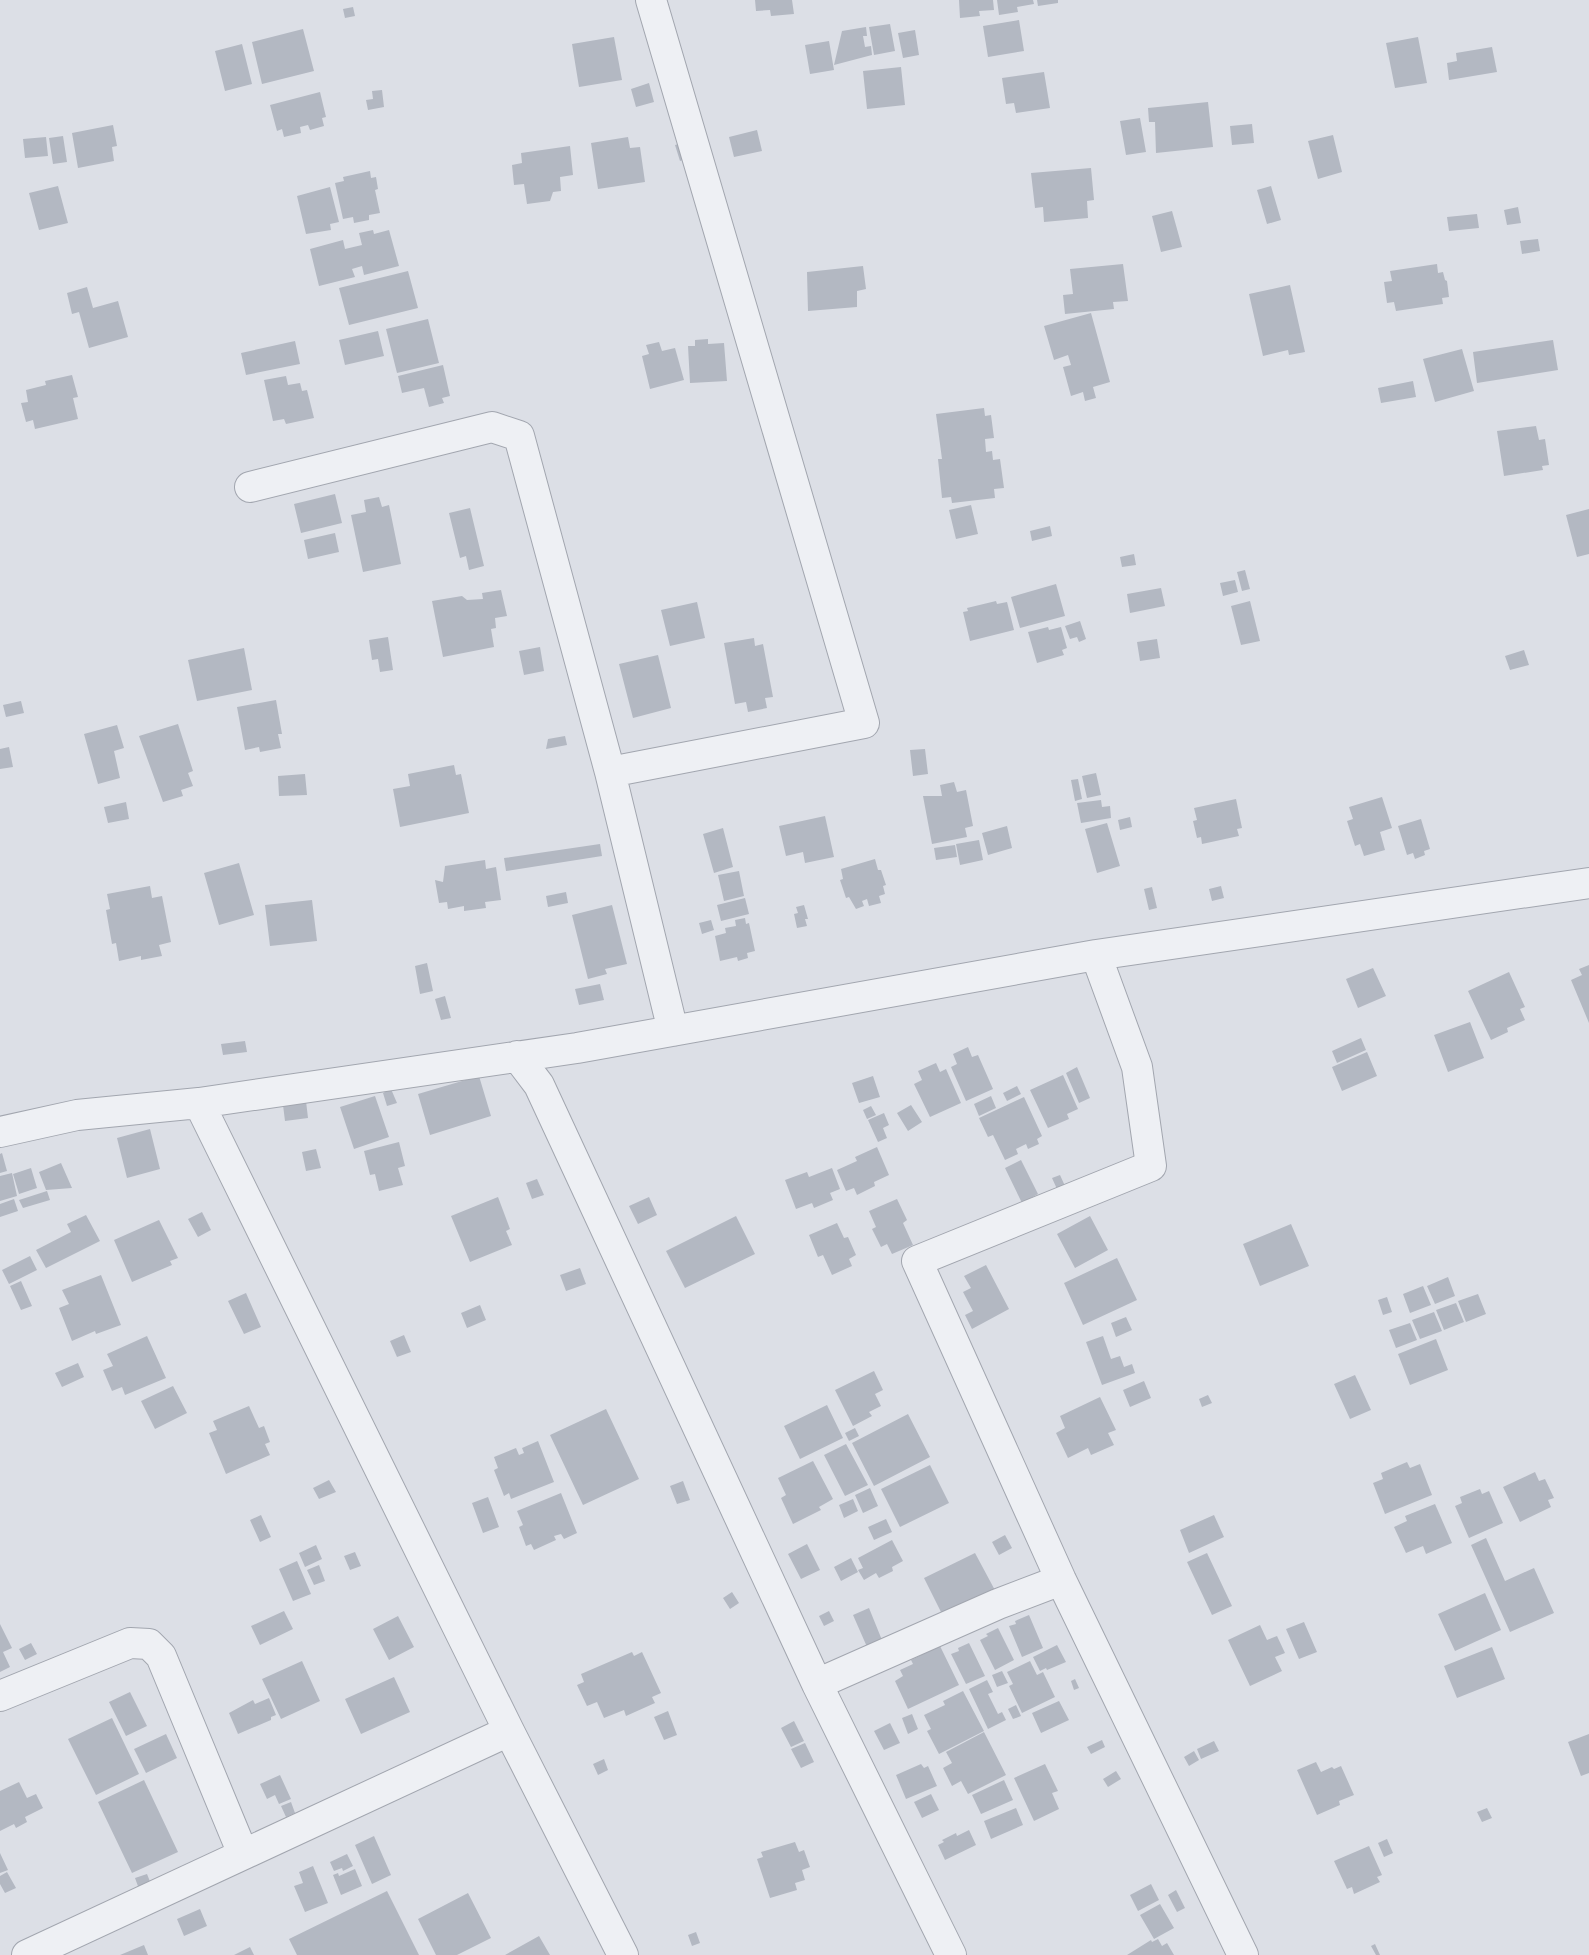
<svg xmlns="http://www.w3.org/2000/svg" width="1589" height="1955" font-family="'Space Grotesk',sans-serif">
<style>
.building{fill:#b3b8c2}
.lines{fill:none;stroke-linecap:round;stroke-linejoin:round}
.minor-casing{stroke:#a2a6af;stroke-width:32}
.minor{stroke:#eef0f4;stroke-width:30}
</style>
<rect width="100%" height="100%" fill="#dcdfe6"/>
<!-- building -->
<path class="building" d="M755,0h37l2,14 -23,2 -1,-6 -14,1z
M959,0h34l1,10 -15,1 1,5 -20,2z
M997,0h36l1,4 -17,3 1,5 -19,3z
M1037,0h21v3l-20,3z
M353,7l2,9 -10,2 -2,-9z
M1019,20l5,31 -36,6 -5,-31z
M890,24l5,27 -21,4 -5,-28z
M866,27l1,9h-4l2,11 6,-1 1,9 -38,10 8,-34z
M303,29l11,42 -52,13 -10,-42z
M915,30l4,25 -16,3 -5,-25z
M614,37l8,43 -43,7 -7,-43z
M1418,37l9,46 -32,5 -9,-45z
M829,41l5,29 -24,4 -5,-29z
M242,44l10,40 -27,7 -10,-40z
M1492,47l5,25 -48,8 -2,-17 10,-2 -1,-8z
M901,67l4,38 -38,4 -4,-38z
M1044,72l6,36 -34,5 -2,-10 -8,1 -4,-26z
M649,83l5,19 -18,5 -5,-18z
M382,90l2,17 -16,3 -2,-10 7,-1 -1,-8z
M320,92l6,25 -4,1 2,8 -14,4 -2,-5 -8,2 1,6 -17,4 -2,-8 -5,2 -7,-26z
M1208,102l5,45 -57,6 -1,-31h-6l-1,-14z
M1140,118l6,34 -20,3 -6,-34z
M1252,124l2,19 -22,2 -2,-19z
M113,125l4,21 -5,1 2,14 -36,7 -6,-35z
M757,130l5,21 -28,6 -5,-20z
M1333,135l9,37 -24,7 -10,-38z
M63,136l4,26 -14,2 -4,-26z
M46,137l2,19 -23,2 -2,-19z
M628,137l2,11 10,-1 5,35 -47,7 -7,-46z
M686,142l5,15 -11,4 -5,-16z
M570,146l3,29 -13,2 1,14 -8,1 -3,9 -23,3 -3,-20 -10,1 -2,-20 10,-2 -1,-10z
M1091,168l3,32 -7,1 1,17 -44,4 -1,-15 -8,1 -4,-35z
M370,171l1,7 5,-1 2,12 -3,1 5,23 -11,2v5l-15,3 -1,-6 -10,2 -8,-36 9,-2 -1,-4z
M58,186l10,37 -29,7 -10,-37z
M1271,186l10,34 -14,4 -10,-34z
M330,187l9,35 -9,2 1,6 -25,4 -9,-38z
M1518,207l3,16 -14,2 -3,-15z
M1172,211l10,36 -21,5 -9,-36z
M1477,214l2,14 -30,3 -2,-14z
M373,230l1,4 15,-4 10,36 -35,9 -2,-9 -10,3 3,8 -36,9 -9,-37 33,-9 2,9 17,-4 -3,-12z
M1538,239l2,12 -18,3 -2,-13z
M1123,264l5,37 -15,1 1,7 -49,5 -2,-19 10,-1 -3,-25z
M1437,264l1,9 5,-1 2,8 2,1 2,16 -7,1 1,6 -47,7 -2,-9 -7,1 -3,-21 8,-1 -2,-10z
M863,266l3,23 -9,2v16l-49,4 -1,-39z
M408,271l10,37 -69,17 -10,-37z
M1290,285l15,67 -16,3 -1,-5 -25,6 -14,-62z
M87,287l6,21 25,-7 10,36 -39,11 -10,-36 -7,2 -5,-21z
M1091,313l19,69 -17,5 3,11 -11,3 -2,-9 -12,4 -8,-29 8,-2 -3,-10 -14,5 -10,-34z
M428,319l11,44 -42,10 -11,-44z
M378,331l6,25 -39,9 -6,-25z
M708,339v5l16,-1 3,38 -37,2 -2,-37h7v-6z
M1553,340l5,30 -81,13 -4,-31z
M295,341l5,23 -54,11 -5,-22z
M659,342l3,9 13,-3 9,32 -34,9 -8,-33 7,-2 -3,-9z
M1462,349l12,42 -39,11 -12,-43z
M443,365l7,31 -8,2 2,5 -15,4 -5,-19 -22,5 -4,-17z
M72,375l6,22 -5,1 5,21 -43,10 -2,-9 -7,2 -5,-19 7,-1 -2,-12 20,-5 -1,-4z
M286,376l2,9 12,-2 2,8 5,-1 7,28 -28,6 -2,-5 -11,2 -9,-41z
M1413,381l3,16 -35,6 -3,-15z
M984,408l1,8 6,-1 3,23 -9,1 1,13 6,-1 1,9 7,-1 4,29 -10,1 1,9 -43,5 -1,-6 -9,1 -4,-39h4l-6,-45z
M1536,426l3,14 6,-1 4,26 -7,1 1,4 -39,6 -7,-45z
M335,494l7,29 -41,10 -7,-29z
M379,497l3,10 7,-2 12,59 -38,8 -12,-57 15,-3 -2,-12z
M971,505l7,29 -22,5 -7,-29z
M470,508l14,58 -15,4 -3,-14 -6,2 -11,-45z
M1589,509v45l-12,3 -11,-42z
M1050,526l2,10 -20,5 -2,-10z
M335,533l4,19 -31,7 -4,-19z
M1134,554l2,11 -14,2 -2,-10z
M1245,570l5,19 -8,2 -5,-19z
M1235,580l3,12 -15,4 -3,-13z
M1056,584l9,32 -45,12 -9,-31z
M1161,588l4,18 -35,7 -3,-19z
M501,590l6,26 -12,2 1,10 -5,1 3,18 -51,10 -11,-56 30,-5 5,4 16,-1 -1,-6z
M996,601l1,3 10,-2 7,28 -44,11 -7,-29 5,-1 -1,-3z
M1250,601l10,40 -19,4 -10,-39z
M697,602l8,36 -35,8 -9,-36z
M1080,621l6,18 -7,3 -2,-5 -7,2 -5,-13z
M1048,627l1,3 12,-3 6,21 -5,2 2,5 -27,8 -9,-31z
M388,637l5,33 -13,2 -2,-13 -6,1 -3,-20z
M754,638l1,8 8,-2 10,53 -8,1 2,10 -19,4 -2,-10 -11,2 -11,-61z
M1157,639l3,19 -20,3 -3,-19z
M540,647l4,24 -20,4 -5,-24z
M244,648l8,42 -55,11 -9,-41z
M1524,650l5,15 -19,5 -5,-14z
M658,655l13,53 -38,10 -14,-54z
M276,700l6,34h-4l3,14 -21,4 -1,-5 -14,3 -8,-43z
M21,701l3,12 -18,4 -3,-12z
M178,724l15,47 -5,2 5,13 -12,4 2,6 -20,6 -24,-66z
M117,725l7,23 -10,3 6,27 -22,6 -14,-50z
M565,736l2,9 -21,4 2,-10z
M9,747l4,20 -13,2v-20z
M925,749l3,25 -15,2 -3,-26z
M454,765l2,10 5,-1 8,39 -69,14 -7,-38 17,-3 -2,-12z
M1096,773l5,22 -14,3 -5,-22z
M305,774l2,21 -28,1 -1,-20z
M1078,779l4,20 -7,2 -4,-21z
M954,782l3,10 9,-2 7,36 -8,2 2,9 -35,7 -9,-48h19l-2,-11z
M1382,797l10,31 -12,4 5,18 -21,6 -4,-12 -5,2 -8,-25 6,-2 -4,-12z
M1236,799l6,29 -5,1 2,7 -37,8 -1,-7 -4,1 -4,-17 4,-1 -3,-12z
M1101,800l1,7 8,-1 1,12 -30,5 -4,-20z
M126,802l3,17 -21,4 -4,-16z
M825,816l9,41 -29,6 -2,-11 -17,4 -7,-30z
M1130,817l2,10 -12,3 -2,-10z
M1421,819l9,30 -6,2 1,4 -10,4 -2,-6 -6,2 -9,-29z
M1107,823l13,43 -23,7 -12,-44z
M1007,826l5,22 -24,7 -6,-22z
M723,828l10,39 -19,6 -11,-39z
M979,840l4,20 -23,5 -4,-21z
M600,844l2,12 -96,15 -2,-13z
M955,845l2,12 -21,3 -2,-12z
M875,859l3,11h3l5,15 -3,1 2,8 -6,2 2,7 -12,3 -2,-7 -5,2 2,5 -8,3 -7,-12 -3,1 -6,-18 3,-1 -2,-10z
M485,860l1,9 10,-2 5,33 -16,2 1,6 -22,3v-5l-16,3 -1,-7 -8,1 -4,-23 8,2 2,-16z
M239,863l15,52 -35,10 -15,-52z
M739,871l5,25 -20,5 -6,-26z
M150,886l2,12 10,-2 9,46 -12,3 3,11 -21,4v-4l-22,5 -3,-18 -4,1 -6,-34 4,-1 -3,-15z
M1221,886l3,12 -12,3 -3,-12z
M1152,887l5,21 -8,2 -5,-21z
M566,892l2,11 -20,4 -2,-11z
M745,898l4,16 -28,7 -4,-16z
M312,900l5,41 -47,5 -5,-41z
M612,905l15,59 -22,5 2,5 -19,5 -16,-64z
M804,905l4,14h-3l2,7 -10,2 -3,-14 4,-1 -2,-6z
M745,918l1,6 3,-1 6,28 -8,2 1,5 -10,3 -1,-4 -17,4 -5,-25 11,-3 -1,-5 11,-2 -1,-6z
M711,920l3,10 -12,4 -3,-11z
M427,963l6,28 -13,3 -5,-28z
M1589,965v58l-18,-43 11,-5 -3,-6z
M1373,968l13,28 -28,12 -12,-29z
M1509,972l16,35 -5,2 5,11 -18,8 1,4 -17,8 -23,-49z
M600,984l4,16 -25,5 -4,-16z
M445,996l6,22 -10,2 -6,-21z
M1470,1022l14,36 -36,14 -14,-37z
M1361,1038l5,12 -29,13 -5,-12z
M245,1041l2,11 -24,3 -2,-11z
M968,1047l4,10 6,-2 15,34 -27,12 -15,-34 6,-3 -4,-10z
M1367,1052l10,24 -35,15 -10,-24z
M936,1063l4,9 6,-3 15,34 -31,14 -16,-33 8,-4 -4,-9z
M1077,1067l13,31 -11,5 -13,-30z
M1063,1075l15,34 -11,5 2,5 -21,9 -18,-38z
M479,1076l12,40 -61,19 -12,-41z
M873,1076l7,21 -21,6 -7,-20z
M1017,1086l4,8 -14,7 -4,-8z
M391,1089l6,14 -10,3 -4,-13z
M375,1096l14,41 -35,12 -14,-42z
M991,1096l5,12 -17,8 -5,-12z
M1024,1097l18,39 -5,3 2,5 -11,5 -2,-5 -10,5 2,5 -13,6 -12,-25 -5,2 -9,-19z
M306,1101l2,17 -23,3 -2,-16z
M911,1105l11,17 -14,9 -11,-18z
M871,1106l5,9 -9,4 -4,-9z
M884,1113l5,12 -6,3 4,10 -9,4 -10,-22z
M150,1129l10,40 -33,9 -10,-40z
M399,1142l6,24 -7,2 5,17 -24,6 -4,-17 -5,1 -6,-24z
M877,1147l12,28 -15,7 1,4 -18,9 -3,-7 -8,3 -9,-21 20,-9 -2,-4z
M316,1149l5,19 -15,3 -4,-19z
M2,1153l5,18 -7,2v-19z
M1021,1160l17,34 -16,9 -17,-35z
M61,1163l11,25 -26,2 -7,-18z
M31,1168l6,20 -18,6 -6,-20z
M832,1168l8,21 -10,4 3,7 -19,8 -2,-5 -16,6 -11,-29 22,-8 2,5z
M12,1173l5,23 -17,5v-25z
M1060,1175l5,11 -8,3 -5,-11z
M537,1179l7,16 -12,4 -6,-16z
M47,1191l3,9 -27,8 -4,-8z
M498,1197l12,32 -4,2 6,14 -42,17 -19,-46z
M649,1197l8,18 -19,9 -9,-18z
M14,1199l4,12 -18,6v-13z
M897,1199l10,21 -4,3 10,22 -21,9 -5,-10 -6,3 -9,-18 4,-2 -7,-16z
M202,1212l9,18 -13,7 -10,-18z
M86,1215l14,26 -54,27 -10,-18 35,-18 -4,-8z
M736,1216l19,38 -70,34 -19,-37z
M1090,1216l18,34 -33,18 -18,-34z
M159,1220l19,38 -8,3 2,4 -40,17 -18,-42z
M837,1223l7,15 4,-1 8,18 -7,4 3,7 -20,9 -9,-20 -5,2 -9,-22z
M1291,1224l18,42 -49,20 -17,-42z
M30,1256l7,14 -28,14 -7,-14z
M1117,1258l20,42 -54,25 -19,-42z
M986,1265l23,44 -37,20 -7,-14 8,-4 -10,-19 8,-4 -7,-12z
M580,1268l6,16 -20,7 -6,-16z
M101,1275l20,50 -25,9 -1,-3 -23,10 -13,-33 10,-4 -7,-14z
M1448,1277l7,19 -20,8 -8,-18z
M21,1281l11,25 -11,4 -11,-24z
M1423,1286l8,19 -21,8 -7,-19z
M246,1293l15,34 -17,7 -16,-33z
M1478,1294l8,20 -20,8 -8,-21z
M1387,1297l5,15 -9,3 -5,-15z
M1456,1303l8,19 -20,8 -8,-20z
M480,1305l6,15 -19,8 -6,-15z
M1434,1312l8,19 -22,8 -8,-19z
M1126,1317l6,13 -16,7 -5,-14z
M1410,1323l7,17 -21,8 -7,-18z
M404,1335l7,17 -14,5 -7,-16z
M147,1336l19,42 -41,17 -3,-8 -10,4 -9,-21 10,-4 -6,-12z
M1103,1336l8,23 9,-3 4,11 8,-3 3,9 -33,12 -16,-43z
M1436,1339l12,31 -38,15 -12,-31z
M78,1363l6,14 -22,10 -7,-14z
M874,1371l9,19 -8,4 6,12 -12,6 3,4 -19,10 -18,-36z
M1355,1375l16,35 -21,9 -16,-35z
M1144,1381l7,17 -21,9 -7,-17z
M173,1386l14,27 -32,16 -14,-28z
M1208,1395l4,8 -10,4 -3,-8z
M1100,1397l16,33 -8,3 6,12 -23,10 -3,-7 -20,10 -12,-25 9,-5 -5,-12z
M827,1405l16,33 -43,21 -16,-33z
M249,1406l10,22 5,-2 6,16 -5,2 5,11 -44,19 -17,-41 8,-3 -4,-9z
M606,1409l33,70 -56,26 -33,-70z
M908,1414l22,43 -56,29 -22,-43z
M855,1428l4,8 -10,5 -4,-8z
M538,1441l16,41 -43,17 -2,-6 -5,3 -10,-26 4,-2 -4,-11 22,-9 3,7 5,-2 -2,-5z
M846,1444l22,41 -23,11 -21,-41z
M813,1461l20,38 -14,8 2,3 -28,14 -12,-26 5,-3 -8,-17z
M1407,1462l3,6 10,-4 12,31 -47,19 -12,-31 10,-4 -2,-6z
M930,1465l19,38 -49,24 -19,-38z
M1535,1472l4,9 6,-2 9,19 -6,2 3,7 -31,15 -17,-35z
M329,1480l7,12 -17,7 -6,-11z
M683,1481l7,19 -13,4 -7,-18z
M870,1488l8,18 -15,7 -8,-18z
M1480,1489l2,5 7,-3 14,32 -34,15 -14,-32 7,-3 -2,-6z
M561,1493l16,40 -13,6 -3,-5 -7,2 2,4 -22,10 -3,-6 -5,2 -7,-19 4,-2 -6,-14z
M488,1497l11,30 -16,6 -11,-30z
M853,1499l5,12 -14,7 -5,-13z
M1435,1504l17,39 -26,11 -3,-8 -17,7 -12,-26 13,-6 -2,-5z
M261,1515l10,22 -11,5 -10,-22z
M1214,1515l10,22 -35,16 -9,-23z
M886,1519l6,13 -18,8 -6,-13z
M1005,1535l7,13 -13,7 -7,-13z
M1486,1538l19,43 29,-13 20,45 -44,19 -39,-87z
M892,1540l11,21 -11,6 1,4 -14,7 -3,-5 -12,7 -6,-10 5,-2 -5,-10z
M807,1544l13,26 -19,9 -13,-25z
M316,1545l6,14 -17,8 -6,-14z
M355,1552l6,14 -11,4 -6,-14z
M975,1553l22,41 -52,26 -21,-42z
M1207,1553l25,53 -20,9 -25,-53z
M851,1558l7,14 -17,9 -7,-14z
M297,1561l14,33 -18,7 -14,-32z
M319,1565l6,16 -11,4 -7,-15z
M732,1592l7,11 -9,6 -7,-11z
M1485,1593l16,37 -46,21 -17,-37z
M869,1608l17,42 -15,6 -18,-41z
M284,1611l9,18 -33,16 -9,-19z
M829,1611l5,10 -10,5 -5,-10z
M1029,1615l14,33 -21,9 -13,-31 7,-2 -1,-3z
M398,1616l16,31 -25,13 -16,-31z
M1304,1622l13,30 -18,7 -13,-30z
M0,1624l12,24 -9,4 7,15 -10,5z
M1260,1625l7,15 10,-4 8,17 -10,4 7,14 -32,15 -22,-46z
M998,1628l16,32 -19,10 -15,-30 8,-4 -2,-2z
M31,1643l6,11 -12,6 -6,-11z
M969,1643l16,33 -19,8 -15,-30 8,-3 -1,-3z
M1057,1645l9,17 -19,8 -1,-2 -6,3 -7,-14z
M940,1646l19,39 -51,24 -13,-28 8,-5 -3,-6 13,-6 -2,-4z
M1492,1647l13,32 -48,19 -13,-32z
M632,1652l2,4 8,-4 19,41 -9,4 3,6 -29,13 -2,-6 -20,8 -7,-16 -10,4 -10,-21 7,-3 -3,-8z
M302,1661l18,40 -39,18 -19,-40z
M1030,1661l7,14 6,-3 12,25 -33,16 -13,-27 4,-2 -6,-12z
M1002,1671l6,12 -11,4 -5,-12z
M394,1677l16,35 -49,22 -16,-35z
M1075,1679l4,9 -5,2 -3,-9z
M987,1680l6,12 -5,2 10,20 4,-2 4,8 -18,9 -19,-40z
M963,1691l21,40 -45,23 -12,-23 4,-2 -7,-14 21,-10 -2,-4z
M130,1692l17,34 -21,10 -17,-34z
M269,1698l7,17 -5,2v3l-33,14 -9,-21 24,-13 2,4z
M1059,1701l10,19 -28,13 -9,-20z
M1016,1705l5,11 -8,3 -5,-10z
M668,1711l9,24 -13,5 -10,-23z
M912,1714l6,15 -10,5 -6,-16z
M112,1718l27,56 -43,21 -28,-56z
M794,1721l10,20 -13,6 -10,-19z
M890,1723l10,20 -16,7 -10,-19z
M984,1732l22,43 -38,19 -7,-13 -9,5 -9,-18 9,-5 -6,-11z
M166,1734l11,24 -31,15 -12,-24z
M1589,1734v39l-8,3 -13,-34z
M1102,1740l3,7 -14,7 -4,-7z
M1214,1741l5,10 -18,8 -4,-10z
M805,1743l9,19 -13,6 -10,-19z
M1194,1751l5,9 -10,6 -5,-9z
M604,1759l4,11 -10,5 -5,-11z
M1316,1762l5,10 11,-5 2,2 7,-3 13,29 -15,6 1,4 -23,10 -20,-45z
M921,1764l3,4 4,-2 9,20 -31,13 -10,-24z
M1045,1764l13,27 -6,2 7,16 -25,12 -20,-43z
M1116,1771l5,8 -13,8 -5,-8z
M280,1775l11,24 -12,5 -4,-9 -8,4 -7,-15z
M144,1780l34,72 -46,21 -34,-71z
M1004,1780l9,20 -32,14 -9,-19z
M19,1782l8,16 9,-4 7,14 -18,9 2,5 -11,6 -2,-4 -14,7v-40z
M931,1794l8,16 -17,8 -8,-16z
M291,1802l4,11 -9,4 -5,-11z
M1016,1808l7,17 -32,14 -7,-18z
M1487,1808l5,10 -10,4 -5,-10z
M969,1830l7,15 -31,15 -7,-15 6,-3 -2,-2 14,-7 1,3z
M374,1836l17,39 -19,9 -17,-39z
M1387,1839l6,14 -9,4 -6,-14z
M795,1842l4,10 5,-2 6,17 -8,3 3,10 -10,3 2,7 -27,8 -13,-39 6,-2 -2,-5z
M1369,1846l13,29 -5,2 3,5 -26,12 -2,-7 -5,2 -13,-28z
M0,1853l8,17 -8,3z
M347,1854l6,12 -10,5 -1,-3 -8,3 -4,-9z
M313,1866l15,37 -23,9 -11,-26 9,-3 -4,-11z
M355,1869l7,17 -21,9 -8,-20 5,-2 1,3z
M7,1872l9,16 -11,5 -5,-9v-8z
M147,1874l4,10 -12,5 -4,-11z
M1151,1884l8,16 -21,11 -8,-16z
M1176,1890l9,18 -8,4 -9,-17z
M387,1891l32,64h-122l-8,-16z
M468,1893l23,45 -34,17h-21l-18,-36z
M1160,1904l14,24 -20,11 -14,-24z
M200,1909l7,17 -23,10 -7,-17z
M696,1932l4,11 -8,3 -4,-11z
M539,1936l11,19h-45z
M1158,1939l4,7 5,-3 7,12h-47l24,-15 1,2z
M1375,1944l5,11h-4l-5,-9z
M144,1945l4,10h-28z
M250,1947l4,8h-20z"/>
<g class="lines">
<defs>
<path id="minor" d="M250,487l242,-60 27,9 91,336 63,259
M610,772l254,-49 -213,-723
M1096,955l41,112 14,99 -234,95 144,319 182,375
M517,1056l22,29 278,599 134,271
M199,1103l310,628 114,224
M0,1132l77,-17 122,-12 378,-55 519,-93 493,-72
M817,1684l181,-80 63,-24
M0,1696l130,-53 19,1 12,12 82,198
M27,1955l482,-224"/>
</defs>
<!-- minor casing -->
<use href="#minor" class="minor-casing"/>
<!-- minor -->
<use href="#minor" class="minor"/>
</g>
</svg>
